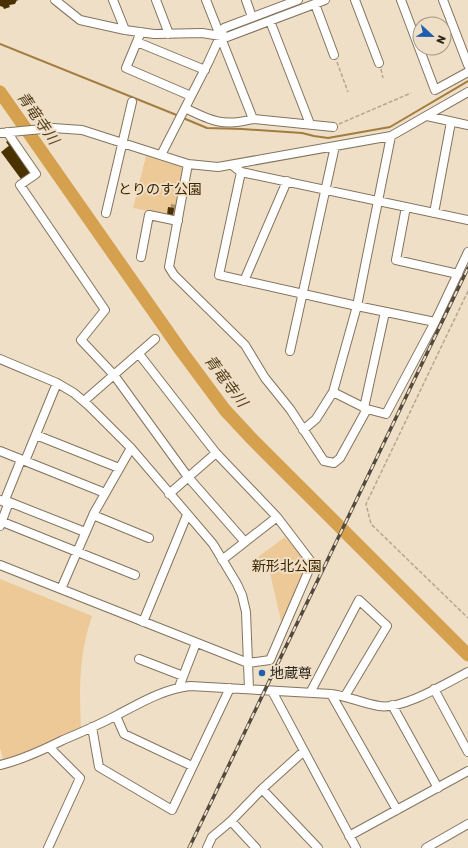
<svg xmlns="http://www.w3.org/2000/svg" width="468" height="848" font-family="Rubik,'Noto Sans JP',sans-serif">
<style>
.green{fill:#ecc996}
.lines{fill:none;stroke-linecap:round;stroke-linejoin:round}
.stream{stroke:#a37c40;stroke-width:2}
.river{stroke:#d5a14f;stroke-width:13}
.building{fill:#4a3000;filter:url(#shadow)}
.minor-casing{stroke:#83745f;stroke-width:10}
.path{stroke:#b3a693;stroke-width:1.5;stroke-dasharray:4 2;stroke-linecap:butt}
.minor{stroke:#fff;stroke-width:8}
.rail-casing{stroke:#524a3e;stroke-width:3.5}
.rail{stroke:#efdfc7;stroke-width:2;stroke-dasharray:6;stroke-linecap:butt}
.poi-dot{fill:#1e5eaf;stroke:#efdfc7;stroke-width:1.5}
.labels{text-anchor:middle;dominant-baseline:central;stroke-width:4;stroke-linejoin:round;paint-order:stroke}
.park-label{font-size:14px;fill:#3b2601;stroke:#efdfc7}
.poi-label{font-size:14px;fill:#2d271e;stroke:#efdfc7;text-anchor:start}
.water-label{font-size:15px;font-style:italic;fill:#533d1a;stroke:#efdfc7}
</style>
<defs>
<filter id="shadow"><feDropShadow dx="3" dy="-3" stdDeviation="0" flood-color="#0004"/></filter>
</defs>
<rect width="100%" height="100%" fill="#efdfc7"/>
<!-- green -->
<path class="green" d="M146,156l38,12 -9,47 -3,1 -39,-8z
M285,537l24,27 -27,61 -12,-52 -12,-16z
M0,579l92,37c-13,38 -13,73 -11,112l-60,27 -17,6 -4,-13z"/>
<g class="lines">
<!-- stream -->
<path class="stream" d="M0,44l179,72
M183,118l24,10 35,1 60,4 12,3 14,2 62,-11 78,-46"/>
<!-- river -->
<path class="river" d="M0,92l182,260 43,58 27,29 216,216"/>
</g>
<!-- building -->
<path class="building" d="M0,0h17l-2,4 -6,1 1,2 -6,2 -1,-2 -3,-1z
M9,140l23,32 -11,7 -20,-27 8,-6 -3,-4z
M168,207l6,1 -1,8 -6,-1z"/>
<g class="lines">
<defs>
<path id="minor" d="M55,0l25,20 45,10 29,4 48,-1 25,4 98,-37
M113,0l12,30
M156,0l13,34
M206,0l47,119
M246,0l6,17
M355,0l24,63
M401,0l34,90 33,-18
M443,0l25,65
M315,4l19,51
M270,21l40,103
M141,32l-15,36 65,28
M137,42l68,28
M185,108c26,13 39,19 68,11l80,8
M427,116l41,9
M7,132l29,42 -16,11 85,125 -24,30 33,35 74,102 57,65
M0,133l53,-5 29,2 106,34 30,3 173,-31 77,-44
M161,155l47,-92 16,-35 74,-28
M188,164l-19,103 5,8 71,70 20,33 25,31 34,52 10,2 6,-5 27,-49 -34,-17
M232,165l9,7 -22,103 138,31 34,-170
M241,172l227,48
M406,207l-10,53 62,14
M106,213l26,-111
M434,213l17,-91
M141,257l8,-42 29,6
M244,281l43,-100
M290,351l45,-205
M0,359l57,24 17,10 15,13 42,42 82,96 24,40 5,11 4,17 3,77
M84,401l71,-62
M364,408l21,-96
M367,409l19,5 49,-92
M303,430l13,-11 17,-27 24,-86 78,16 33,-70
M36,435l83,33
M0,451l105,42
M25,461l32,-78
M169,494l47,-41
M0,500l4,2 17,-42
M4,500l81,32
M93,515l56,23
M0,521l135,54
M0,526l9,-24
M222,560l55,-43
M0,565l248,98 22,-3 42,-97 -35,-46 -61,-64 -77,-99
M61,589l33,-76 37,-65
M143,622l44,-107
M139,659l44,17
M179,687l17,-44
M434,689l34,63
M272,691l84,157
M310,693l49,-93 28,26 -42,70
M331,694l66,116
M392,705l46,83
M116,716l8,18 68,32
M92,727l7,40 73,43 58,-122
M0,765c22,-5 43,-15 63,-25 19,-8 38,-16 56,-26 23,-12 45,-25 71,-28l141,8c16,2 31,9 48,12 24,4 67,-23 89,-34
M262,789l56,59
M231,821l25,27
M349,836l119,-65
M48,848l32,-70 -31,-31
M207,848l5,-11 19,-16 31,-32 42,-38
M426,848l42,-24"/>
</defs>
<!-- minor casing -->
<use href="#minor" class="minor-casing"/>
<!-- path -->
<path class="path" d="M337,62l11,30
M381,69l2,9
M339,124l72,-31
M468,291l-102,213 5,20 97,94"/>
<!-- minor -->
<use href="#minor" class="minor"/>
<defs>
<path id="rail" d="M189,848l279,-580"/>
</defs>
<!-- rail casing -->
<use href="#rail" class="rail-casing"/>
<!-- rail -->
<use href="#rail" class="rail"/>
</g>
<!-- markers -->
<circle class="poi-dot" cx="262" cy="673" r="4"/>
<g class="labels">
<!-- park labels -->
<g class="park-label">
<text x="160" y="189">とりのす公園</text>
<text x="287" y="566">新形北公園</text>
</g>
<!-- poi labels -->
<g class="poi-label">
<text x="270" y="673">地蔵尊</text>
</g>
<!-- water labels -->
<g class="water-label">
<text transform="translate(38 118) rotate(55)">青竜寺川</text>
<text transform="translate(226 381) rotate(53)">青竜寺川</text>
</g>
</g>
<!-- north arrow -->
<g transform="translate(432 36) rotate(112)"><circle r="19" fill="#efdfc7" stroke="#a19583"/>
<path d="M0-3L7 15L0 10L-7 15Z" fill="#1e5eaf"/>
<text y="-6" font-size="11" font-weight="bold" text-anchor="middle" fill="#2d271e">N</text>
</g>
</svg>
